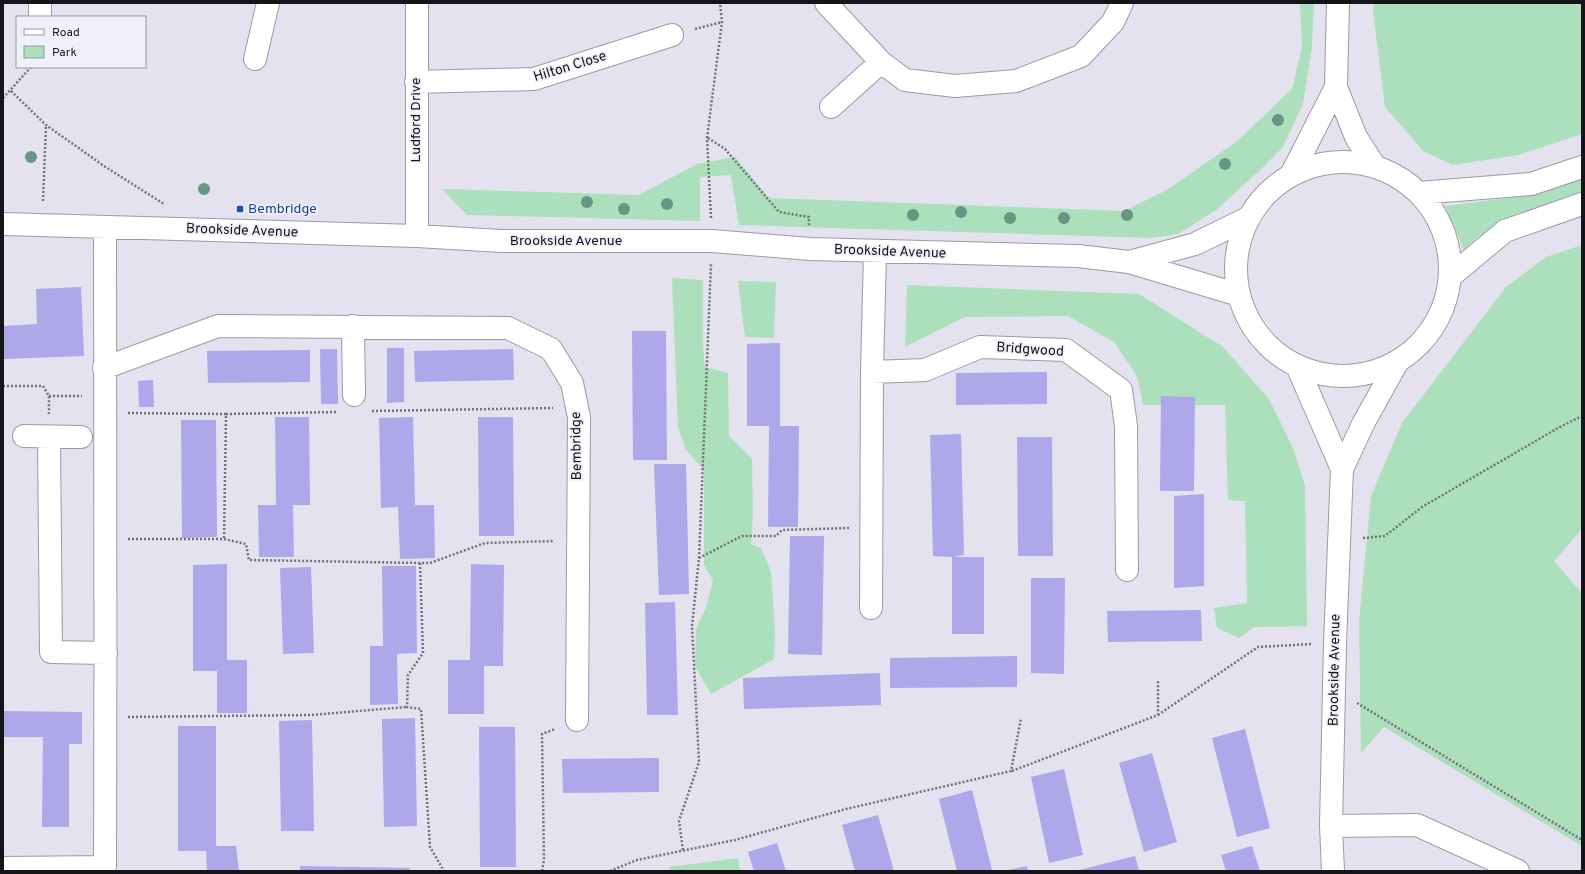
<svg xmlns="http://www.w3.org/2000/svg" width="1585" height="874" font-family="Overpass,sans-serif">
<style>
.green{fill:#acdfbc}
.building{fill:#aea7e9}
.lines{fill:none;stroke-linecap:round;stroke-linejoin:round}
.minor-casing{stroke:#9b9aa5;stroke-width:24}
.path{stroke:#727178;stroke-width:2.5;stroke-dasharray:2 2;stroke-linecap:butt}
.minor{stroke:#fff;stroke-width:22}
.tree{fill:#689684}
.transit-dot{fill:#1a4fb4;stroke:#f0f0fb;stroke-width:1.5}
.labels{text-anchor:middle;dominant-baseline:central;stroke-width:3.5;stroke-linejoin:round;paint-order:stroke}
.street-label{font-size:14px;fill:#151418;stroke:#f0f0fb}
.transit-label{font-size:14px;fill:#164399;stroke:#f0f0fb;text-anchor:start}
</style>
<rect width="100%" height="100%" fill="#e3e2ee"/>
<!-- green -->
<path class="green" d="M1300,3h14l-2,43 -9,58 -20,43 -24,24 -43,39 -38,24 -27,4 -412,-13 -8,-50 -31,2v44l-233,-6 -25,-26 197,6 58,-31 38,-7 34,41 355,13 43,-21 69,-48 56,-53 10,-42z
M1374,3h208v131l-64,21 -65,10 -30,-14 -38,-44 -12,-96z
M1582,175v18c-41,14 -88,24 -118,57l-19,-44 71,-9z
M1582,245v284l-28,32 28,32v253l-198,-119 -23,26 -2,-132 12,-125 31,-73 104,-136 40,-30z
M672,278l31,2v68l2,19 23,6 1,63 23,22 1,58 -2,28 10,4 10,24 4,60 -1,27 -63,35 -16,-28 1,-37 10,-21 7,-28 -9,-15v-95l-18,-20 -8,-23z
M738,281l38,1 -2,56 -29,-1z
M907,285l232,9 84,53 46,52 24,49 12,38 2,140 -53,1 -15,11 -22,-10 -3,-20 33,-5 -2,-102 -17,-1 -3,-95h-82l-6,-29 -23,-34 -46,-26 -103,1 -60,30z
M738,858l2,13h-69l-2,-4z"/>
<!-- building -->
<path class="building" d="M81,287l3,69 -81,3v-33l34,-2 -1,-35z
M632,331h34l1,129h-34z
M780,343v83h19l-1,101h-30l1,-101h-22v-82z
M387,348h17v54l-17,1z
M320,349h17l1,55h-17z
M513,349l1,31 -99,2 -1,-31z
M310,350v32l-102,1 -1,-32z
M1047,372v32l-91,1v-32z
M153,380l1,27h-15l-1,-26z
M1161,396l34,1 -1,94h-34z
M275,417h34l1,88h-17l1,52h-35l-1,-52h18z
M413,417l2,88h19l1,53 -35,1 -2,-52 -17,1 -2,-90z
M478,417h35l1,119h-35z
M181,420h35l1,117 -35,1z
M961,434l3,121 -11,2h31v77h-32v-77l-19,-1 -3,-121z
M1017,437h35l1,119h-35z
M654,464h32l3,130 -30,1z
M1204,494v92l-30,2v-92z
M790,536h34l-2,119 -34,-1z
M227,564v96h20v53h-30v-42h-24v-106z
M471,564l33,1 -1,101h-19v48h-36v-54h22z
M382,566h34l1,87 -20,1 1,50 -28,1v-59h13z
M311,567l3,86 -31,1 -3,-86z
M1031,578h34l-1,96 -33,-1z
M675,602l3,113h-31l-2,-112z
M1201,610l1,31 -94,1 -1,-31z
M1017,656v31l-127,1v-30z
M880,673l1,32 -137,4 -1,-31z
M3,711l79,1v32h-13v83h-27l1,-90h-40z
M415,718l2,108 -33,1 -2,-108z
M312,720l2,111h-33l-2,-110z
M178,726h38v120h20l3,25h-32l-1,-20h-28z
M479,727h36l1,140h-36z
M1245,729l25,99 -33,9 -25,-99z
M1152,753l25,89 -33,10 -25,-89z
M659,758v34l-96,1 -1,-34z
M1064,769l19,86 -34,8 -18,-86z
M972,790l20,80 -4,1h-31l-18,-72z
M878,815l16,56h-39l-13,-46z
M777,843l9,28h-32l-6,-19z
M1252,846l8,25h-34l-5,-16z
M1135,856l4,15h-60v-1z
M300,866l110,2 -1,3h-109z
M1027,866l1,5h-18l-1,-1z"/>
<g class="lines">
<defs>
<path id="minor" d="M826,3l55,59 24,18 50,6 61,-5 65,-25 32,-34 9,-19
M1338,3l-2,84 20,50 19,30
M40,17v-14
M255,59l13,-56
M416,82l118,-3 138,-44
M831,107l50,-45
M1236 269a107 107 0 1 1 214 0a107 107 0 1 1-214 0Z
M1291,175l45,-88
M1419,193l112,-9 51,-17
M3,224l414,12 84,5h211l98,8 268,7 51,6 110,33
M417,236v-233
M1129,262l66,-18 53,-26
M1451,276l54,-45 77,-27
M353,326l1,69
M1297,366l45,103
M104,368l114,-42 290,2 43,21 21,34 7,34 -2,303
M872,372l53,-2 55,-23 86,3 55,40 5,36 1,144
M24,436l57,1
M49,437l2,215 55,1
M871,608l1,-236 3,-120
M1331,826l86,-1 101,46
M3,868l102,-1c1,-213 0,-426 0,-639
M1333,871l-2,-45 4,-183 7,-174 21,-45 35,-63"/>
</defs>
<!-- minor casing -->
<use href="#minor" class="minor-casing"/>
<!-- path -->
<path class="path" d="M695,29l27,-7
M11,91l35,34 58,41 60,38
M3,98l28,-31
M708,138l17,11 54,63 30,5v9
M43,201l3,-76
M711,218l-4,-80 15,-116 -2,-19
M3,386h40l6,10v18
M49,396h33
M372,411l181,-3
M128,413l98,1 -2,125
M226,414l111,-2
M1363,538l22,-2 37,-29 136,-79 24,-12
M128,539h96l22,5 3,16 171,3h10l55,-20 69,-2
M699,558l43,-22h34l6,-6 67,-2
M420,563l3,90 -15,22 -1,32 14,2 9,138 14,24
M1357,703l225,137
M1158,715l100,-68 54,-3
M128,717l183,-2 96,-8
M1012,771l146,-56v-34
M683,850l-4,-29 20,-59 -7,-136 7,-68 12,-294
M542,871l2,-11 -2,-126 13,-5
M610,871l27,-11 98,-20 111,-31 165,-38 10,-53"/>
<!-- minor -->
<use href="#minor" class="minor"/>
</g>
<!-- trees -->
<g class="tree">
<circle cx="1278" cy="120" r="6"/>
<circle cx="31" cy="157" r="6"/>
<circle cx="1225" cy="164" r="6"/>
<circle cx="204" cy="189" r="6"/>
<circle cx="587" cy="202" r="6"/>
<circle cx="667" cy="204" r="6"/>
<circle cx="624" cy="209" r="6"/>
<circle cx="961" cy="212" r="6"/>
<circle cx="913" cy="215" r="6"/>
<circle cx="1127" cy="215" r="6"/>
<circle cx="1010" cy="218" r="6"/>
<circle cx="1064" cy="218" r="6"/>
</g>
<!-- markers -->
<rect class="transit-dot" x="236" y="205" width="8" height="8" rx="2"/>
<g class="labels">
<!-- street labels -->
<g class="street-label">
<text transform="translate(570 67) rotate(-17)">Hilton Close</text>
<text transform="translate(416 120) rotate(-90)">Ludford Drive</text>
<text transform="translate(242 231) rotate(2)">Brookside Avenue</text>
<text x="566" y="241">Brookside Avenue</text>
<text transform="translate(890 252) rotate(2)">Brookside Avenue</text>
<text transform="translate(1030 350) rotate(4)">Bridgwood</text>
<text transform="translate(577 446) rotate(-91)">Bembridge</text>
<text transform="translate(1335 670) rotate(-89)">Brookside Avenue</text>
</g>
<!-- transit labels -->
<g class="transit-label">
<text x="248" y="209">Bembridge</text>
</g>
</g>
<!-- border -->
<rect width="1585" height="874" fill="none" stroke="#151418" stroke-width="8"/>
<!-- legend -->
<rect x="16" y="16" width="130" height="52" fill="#f0f0fb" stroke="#9898a0"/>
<rect x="24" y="29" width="20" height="6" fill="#ffffff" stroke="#9898a0"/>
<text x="52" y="36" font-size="12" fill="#151418">Road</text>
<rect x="24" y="46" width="20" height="12" fill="#acdfbc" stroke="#9898a0"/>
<text x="52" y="56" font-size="12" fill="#151418">Park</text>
</svg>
